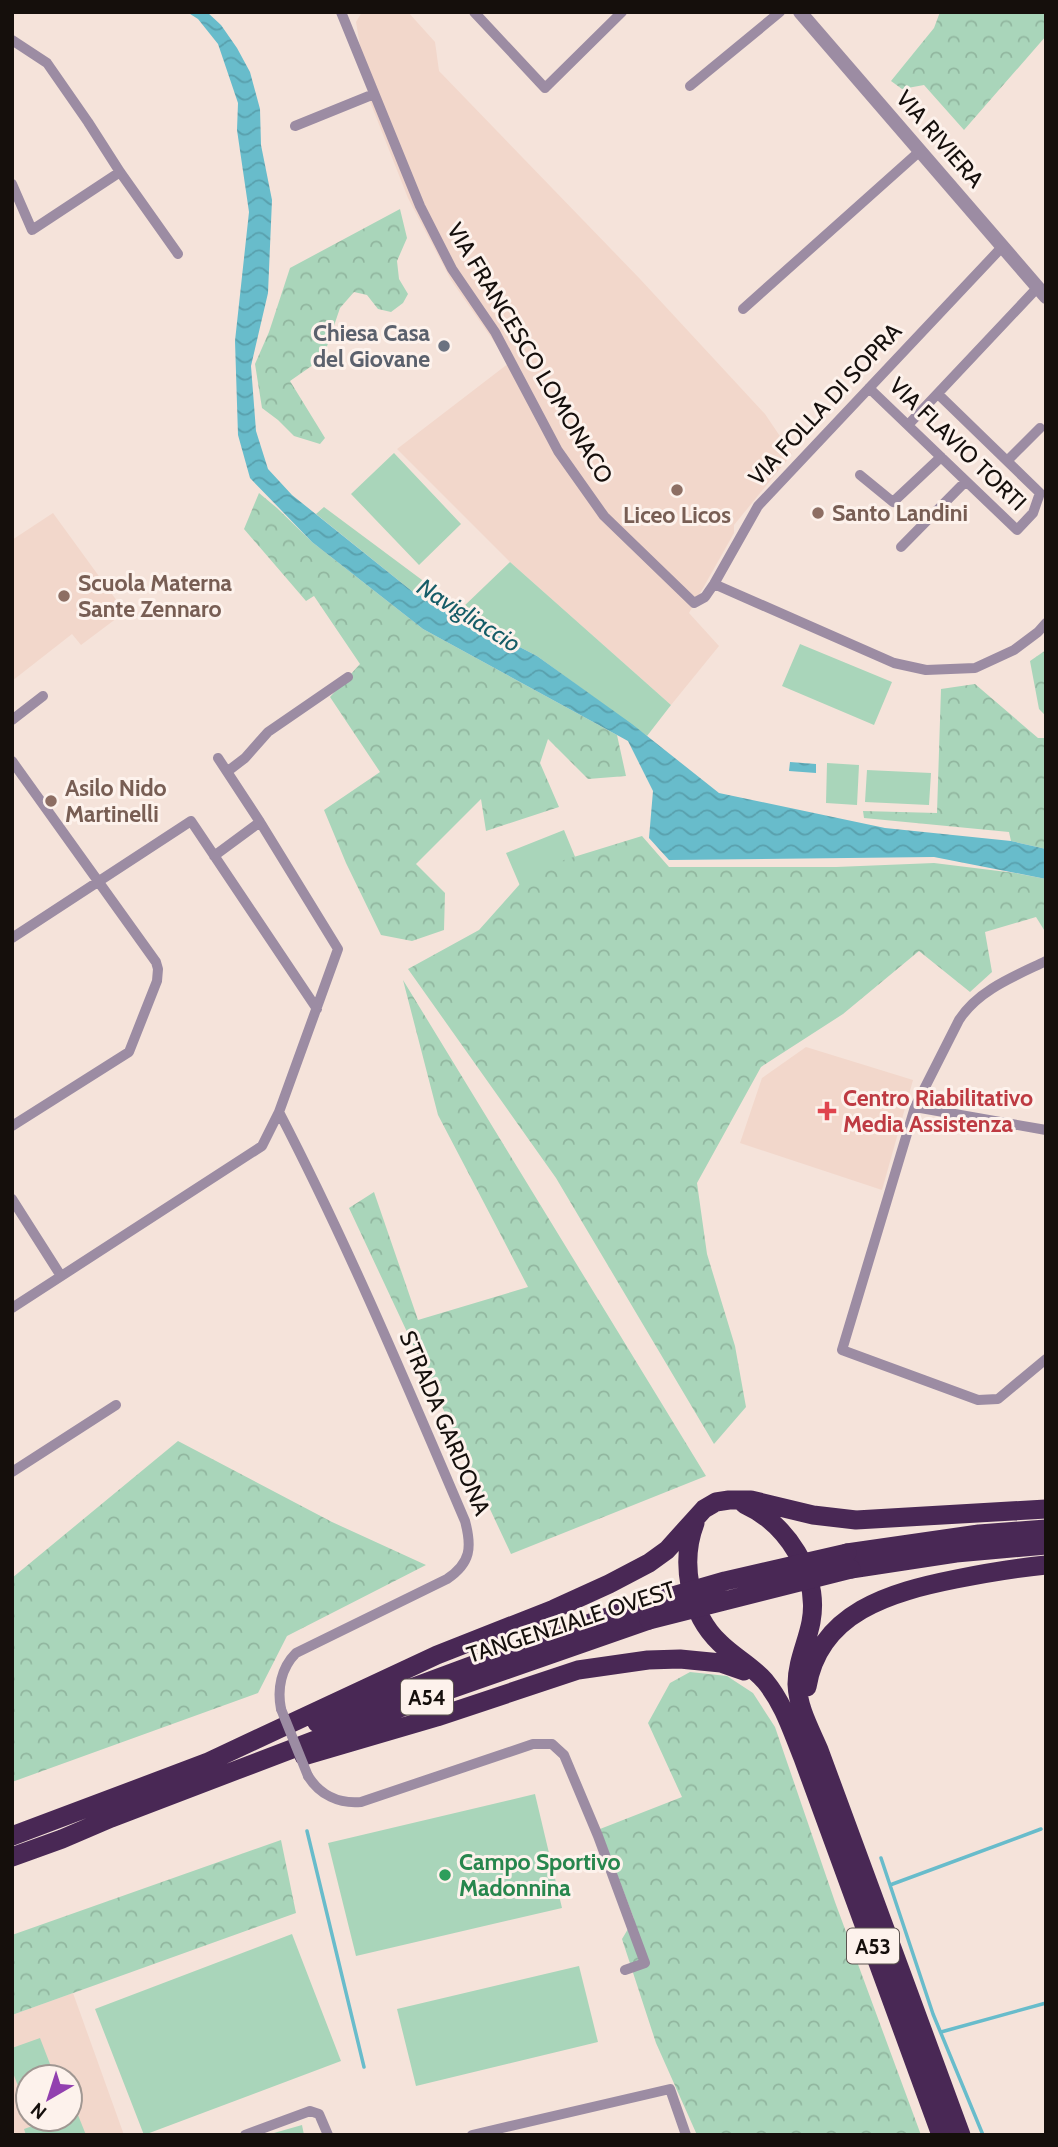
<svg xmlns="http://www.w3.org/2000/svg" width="1058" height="2147" font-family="Cabin,sans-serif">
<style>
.built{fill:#f2d7cb;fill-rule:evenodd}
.green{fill:#a9d5ba}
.forest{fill:url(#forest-crowns)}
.water{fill:url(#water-waves)}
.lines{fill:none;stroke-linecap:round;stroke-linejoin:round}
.stream{stroke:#68bccb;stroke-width:3.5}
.minor{stroke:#9c8ca3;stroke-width:10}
.tertiary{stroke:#9c8ca3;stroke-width:14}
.motorway{stroke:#492855;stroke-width:19}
.minor-bridge{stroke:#9c8ca3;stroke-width:10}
.motorway-bridge{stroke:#492855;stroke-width:19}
.worship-dot{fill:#6b7280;stroke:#fdf2ec;stroke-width:2.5}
.education-dot{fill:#8d6e63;stroke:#fdf2ec;stroke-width:2.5}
.health-dot{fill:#e0444e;stroke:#fdf2ec;stroke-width:2.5}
.leisure-dot{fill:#2e9e5b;stroke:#fdf2ec;stroke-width:2.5}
.labels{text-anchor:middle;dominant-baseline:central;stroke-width:6;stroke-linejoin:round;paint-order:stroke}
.shield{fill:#fdf2ec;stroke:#5b534f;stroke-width:2}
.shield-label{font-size:21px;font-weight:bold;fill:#150f0c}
.street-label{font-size:23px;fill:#150f0c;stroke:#fdf2ec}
.worship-label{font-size:23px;font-weight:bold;fill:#5b616d;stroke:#fdf2ec;text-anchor:end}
.education-label{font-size:23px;font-weight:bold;fill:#785e54;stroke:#fdf2ec;text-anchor:start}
.health-label{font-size:23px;font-weight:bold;fill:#be3a42;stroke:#fdf2ec;text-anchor:start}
.leisure-label{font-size:23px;font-weight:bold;fill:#27864d;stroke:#fdf2ec;text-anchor:start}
.water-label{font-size:24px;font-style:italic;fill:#155c67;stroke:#fdf2ec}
</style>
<defs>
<pattern id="forest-crowns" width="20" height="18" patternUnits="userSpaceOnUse" patternTransform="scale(1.75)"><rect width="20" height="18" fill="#a9d5ba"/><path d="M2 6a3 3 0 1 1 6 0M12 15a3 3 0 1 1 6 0" fill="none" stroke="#91b69f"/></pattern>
<pattern id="water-waves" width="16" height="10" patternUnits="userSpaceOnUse" patternTransform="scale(1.75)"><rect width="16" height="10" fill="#68bccb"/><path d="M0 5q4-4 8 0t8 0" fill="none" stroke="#59a0ad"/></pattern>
</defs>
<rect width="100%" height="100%" fill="#f5e3da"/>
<!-- built -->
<path class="built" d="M362,12h46l27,30 4,29 201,208 125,135 27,40 -58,71v8l-45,80 30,33 -48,59 -161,-143 -113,-113 112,-86 -58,-83 -43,-82 -39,-99 -13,-77z
M53,513l72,99 -44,33 -9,-11 -60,47v-141z
M806,1047l107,33 -31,110 -142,-47 22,-65z
M73,1993l51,142h-112v-120zM28,2077h42v42h-42z"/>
<!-- green -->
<path class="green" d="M394,453l67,71 -42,41 -68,-71z
M324,507l137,102 49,-47 161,143 -24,31 -110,-80 -124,-64 -97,-78z
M800,644l92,38 -18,43 -92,-39z
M827,763l32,2 -2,40 -31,-2z
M867,770l64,3 -2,32 -64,-3z
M564,830l14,34 -57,24 -15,-35z
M535,1794l27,114 -206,48 -28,-113z
M292,1934l49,127 -197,74 -49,-126z
M579,1966l19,76 -182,44 -19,-77z
M40,2038l15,39h-27v36l-16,-43v-22z
M76,2110l10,25h-60l-2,-6 28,-10h18v-7z
M302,2125l2,10h-37z"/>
<!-- forest -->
<path class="forest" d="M940,12h106v24l-82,94 -40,-45 -22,4 -11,-8 43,-53z
M400,209l7,29 -10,23 2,18 9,15 -5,9 -12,9 -13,-3 -11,-14 -13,-3 -14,16 -17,50 -33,23 35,57 -5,6 -26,-8 -16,-16 -16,-12 -7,-44 14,-32 21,-64z
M259,493l18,15 35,34 111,87 194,106 9,41 -38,3 -40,-40 -8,24 19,44 -73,24 -5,-32 -65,65 29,29 -1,37 -32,11 -31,-6 -35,-72 -22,-53 56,-38 -50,-75 30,-33 -46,-68 -8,5 -62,-72z
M1046,650v66l-7,-7 -9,-48z
M975,684l63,54h8v111l-35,-8 -2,-9 -145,-14 -1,-7 74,2 4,-124z
M642,836l27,31h167l98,-4 81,10 31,6v54l-10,-16 -51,15 7,40 -22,20 -51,-41 -76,63 -82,53 -64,116 10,71 28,92 11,61 -32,37 -158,-266 -148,-209 71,-39 48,-54 37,-16z
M403,980l303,496 -195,78 -162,-346 25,-16 44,128 110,-33 -90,-172z
M178,1441l154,81 94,43 -139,71 -29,57 -246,89v-204z
M690,1672l37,4 26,17 22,34 60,175 86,233h-224l-41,-92 -34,-104 12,-20 -34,-90 82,-32 -34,-74 22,-40z
M281,1840l15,73 -284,102v-80z"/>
<!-- water -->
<path class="water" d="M187,12h20l14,13 16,23 13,24 10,37 1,36 11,55 -4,93 -17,73 5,65 12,38 24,26 121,97 124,64 95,68 87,69 166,35 126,13 35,8v30l-112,-22 -265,3 -20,-22 4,-47 -25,-50 -205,-112 -111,-87 -62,-64 -12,-43 -3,-94 14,-129 -12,-82 1,-27 -20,-59 -20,-25z
M790,762l26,2v9l-27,-2z"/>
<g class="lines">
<!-- stream -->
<path class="stream" d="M307,1831l57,236
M881,1858l52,156 50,121
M890,1885l151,-56
M941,2032l105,-29"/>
<!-- minor -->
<path class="minor" d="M341,12l79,194 32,63 43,63 63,119 46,65 90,87 11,-6 9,-13 44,-78 245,-260
M474,12l71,76 77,-76
M12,40l35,23 41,59 32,50 58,82
M690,86l90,-74
M295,126l79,-32
M12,184l20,46 88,-58
M743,309l177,-158
M869,388l148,142 16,-17 7,-20 -102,-99
M908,425l130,-138
M1008,460l32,-32
M860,475l33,27 48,-45
M901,547l65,-66
M714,584l180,79 32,7 49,-2 39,-18 24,-18 8,-9
M12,720l31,-24
M12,761l144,201 2,7 -1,12 -28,71 -117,74
M228,771l17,-13 23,-26 80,-55
M214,856l46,-34
M12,938l179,-117 126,188
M1046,961c-31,15 -68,29 -87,59l-44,87 -73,243 136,50 20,-1 48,-40
M915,1107l131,23
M279,1112c69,133 127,271 186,409 7,26 6,42 -18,58l-151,74c-15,15 -19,36 -15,56
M12,1199l49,77
M12,1308l250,-162 17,-34 59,-163 -78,-127 -42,-64
M12,1472l104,-67
M308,1776c12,19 31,28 53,26l172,-58h19l12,11 34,81 47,127 -20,7
M245,2135l65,-24 9,3 9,21
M472,2135l198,-46 16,46"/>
<!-- tertiary -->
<path class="tertiary" d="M800,12l246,285"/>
<!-- motorway -->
<path class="motorway" d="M744,1504c42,19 76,70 67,118 -4,21 -14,40 -14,62 1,24 13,45 22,66l142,385
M695,1523c-15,39 -6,91 25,120 14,14 32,23 45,38 19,23 27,50 38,77l138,377
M847,1553l132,-19 67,-5
M851,1569l105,-16 90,-8
M807,1687c12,-75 84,-95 149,-108 30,-6 60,-11 90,-14
M317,1723l197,-73 128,-45
M304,1756l133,-39 141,-47 70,-10 32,-1 41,4 23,8
M208,1762l229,-107 117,-46 55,-25 40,-21 18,-13 37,-41 12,-7 13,-2h22l62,15 43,5 190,-11
M12,1836l207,-78
M12,1857l50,-18 49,-21 320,-122 218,-76"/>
<!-- minor-bridge -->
<path class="minor-bridge" d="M281,1709l27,67"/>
<!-- motorway-bridge -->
<path class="motorway-bridge" d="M642,1605l83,-24 122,-28
M649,1620l202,-51"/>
</g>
<!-- markers -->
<circle class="worship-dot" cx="444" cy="346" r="7"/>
<g class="education-dot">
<circle cx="677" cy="490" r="7"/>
<circle cx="818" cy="513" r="7"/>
<circle cx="64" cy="596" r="7"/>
<circle cx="51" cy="801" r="7"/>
</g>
<path class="health-dot" d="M823.5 1100.5h7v7h7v7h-7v7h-7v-7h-7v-7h7z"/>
<circle class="leisure-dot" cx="445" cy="1875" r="7"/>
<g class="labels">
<!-- shield labels -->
<g class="shield">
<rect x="401" y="1679.5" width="52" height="35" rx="5"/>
<rect x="847" y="1928.5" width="52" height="35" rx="5"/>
</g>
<g class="shield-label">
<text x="427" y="1697">A54</text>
<text x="873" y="1946">A53</text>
</g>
<!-- street labels -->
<g class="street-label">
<text transform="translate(940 139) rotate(49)">VIA RIVIERA</text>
<text transform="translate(530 353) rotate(59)">VIA FRANCESCO LOMONACO</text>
<text transform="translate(825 404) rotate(-47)">VIA FOLLA DI SOPRA</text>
<text transform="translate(958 444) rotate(44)">VIA FLAVIO TORTI</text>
<text transform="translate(445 1423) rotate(67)">STRADA GARDONA</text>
<text transform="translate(571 1622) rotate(-18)">TANGENZIALE OVEST</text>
</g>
<!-- worship labels -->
<g class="worship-label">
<text x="430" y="333">Chiesa Casa<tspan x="430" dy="26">del Giovane</tspan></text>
</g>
<!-- education labels -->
<g class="education-label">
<text x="832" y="513">Santo Landini</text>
<text x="677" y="515" text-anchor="middle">Liceo Licos</text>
<text x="78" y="583">Scuola Materna<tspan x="78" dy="26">Sante Zennaro</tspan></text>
<text x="65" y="788">Asilo Nido<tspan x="65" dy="26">Martinelli</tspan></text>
</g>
<!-- health labels -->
<g class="health-label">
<text x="843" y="1098">Centro Riabilitativo<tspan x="843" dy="26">Media Assistenza</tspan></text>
</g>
<!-- leisure labels -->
<g class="leisure-label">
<text x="459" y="1862">Campo Sportivo<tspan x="459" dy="26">Madonnina</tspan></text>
</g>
<!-- water labels -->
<g class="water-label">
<text transform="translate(469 615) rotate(32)">Navigliaccio</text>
</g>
</g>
<!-- border -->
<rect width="1058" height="2147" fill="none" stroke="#150f0c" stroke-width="28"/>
<!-- north arrow -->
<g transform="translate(49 2098) rotate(219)"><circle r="33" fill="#fdf2ec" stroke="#a09792" stroke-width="2"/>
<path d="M0-5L12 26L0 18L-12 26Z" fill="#9240af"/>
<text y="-10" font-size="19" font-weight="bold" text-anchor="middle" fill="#150f0c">N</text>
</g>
</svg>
